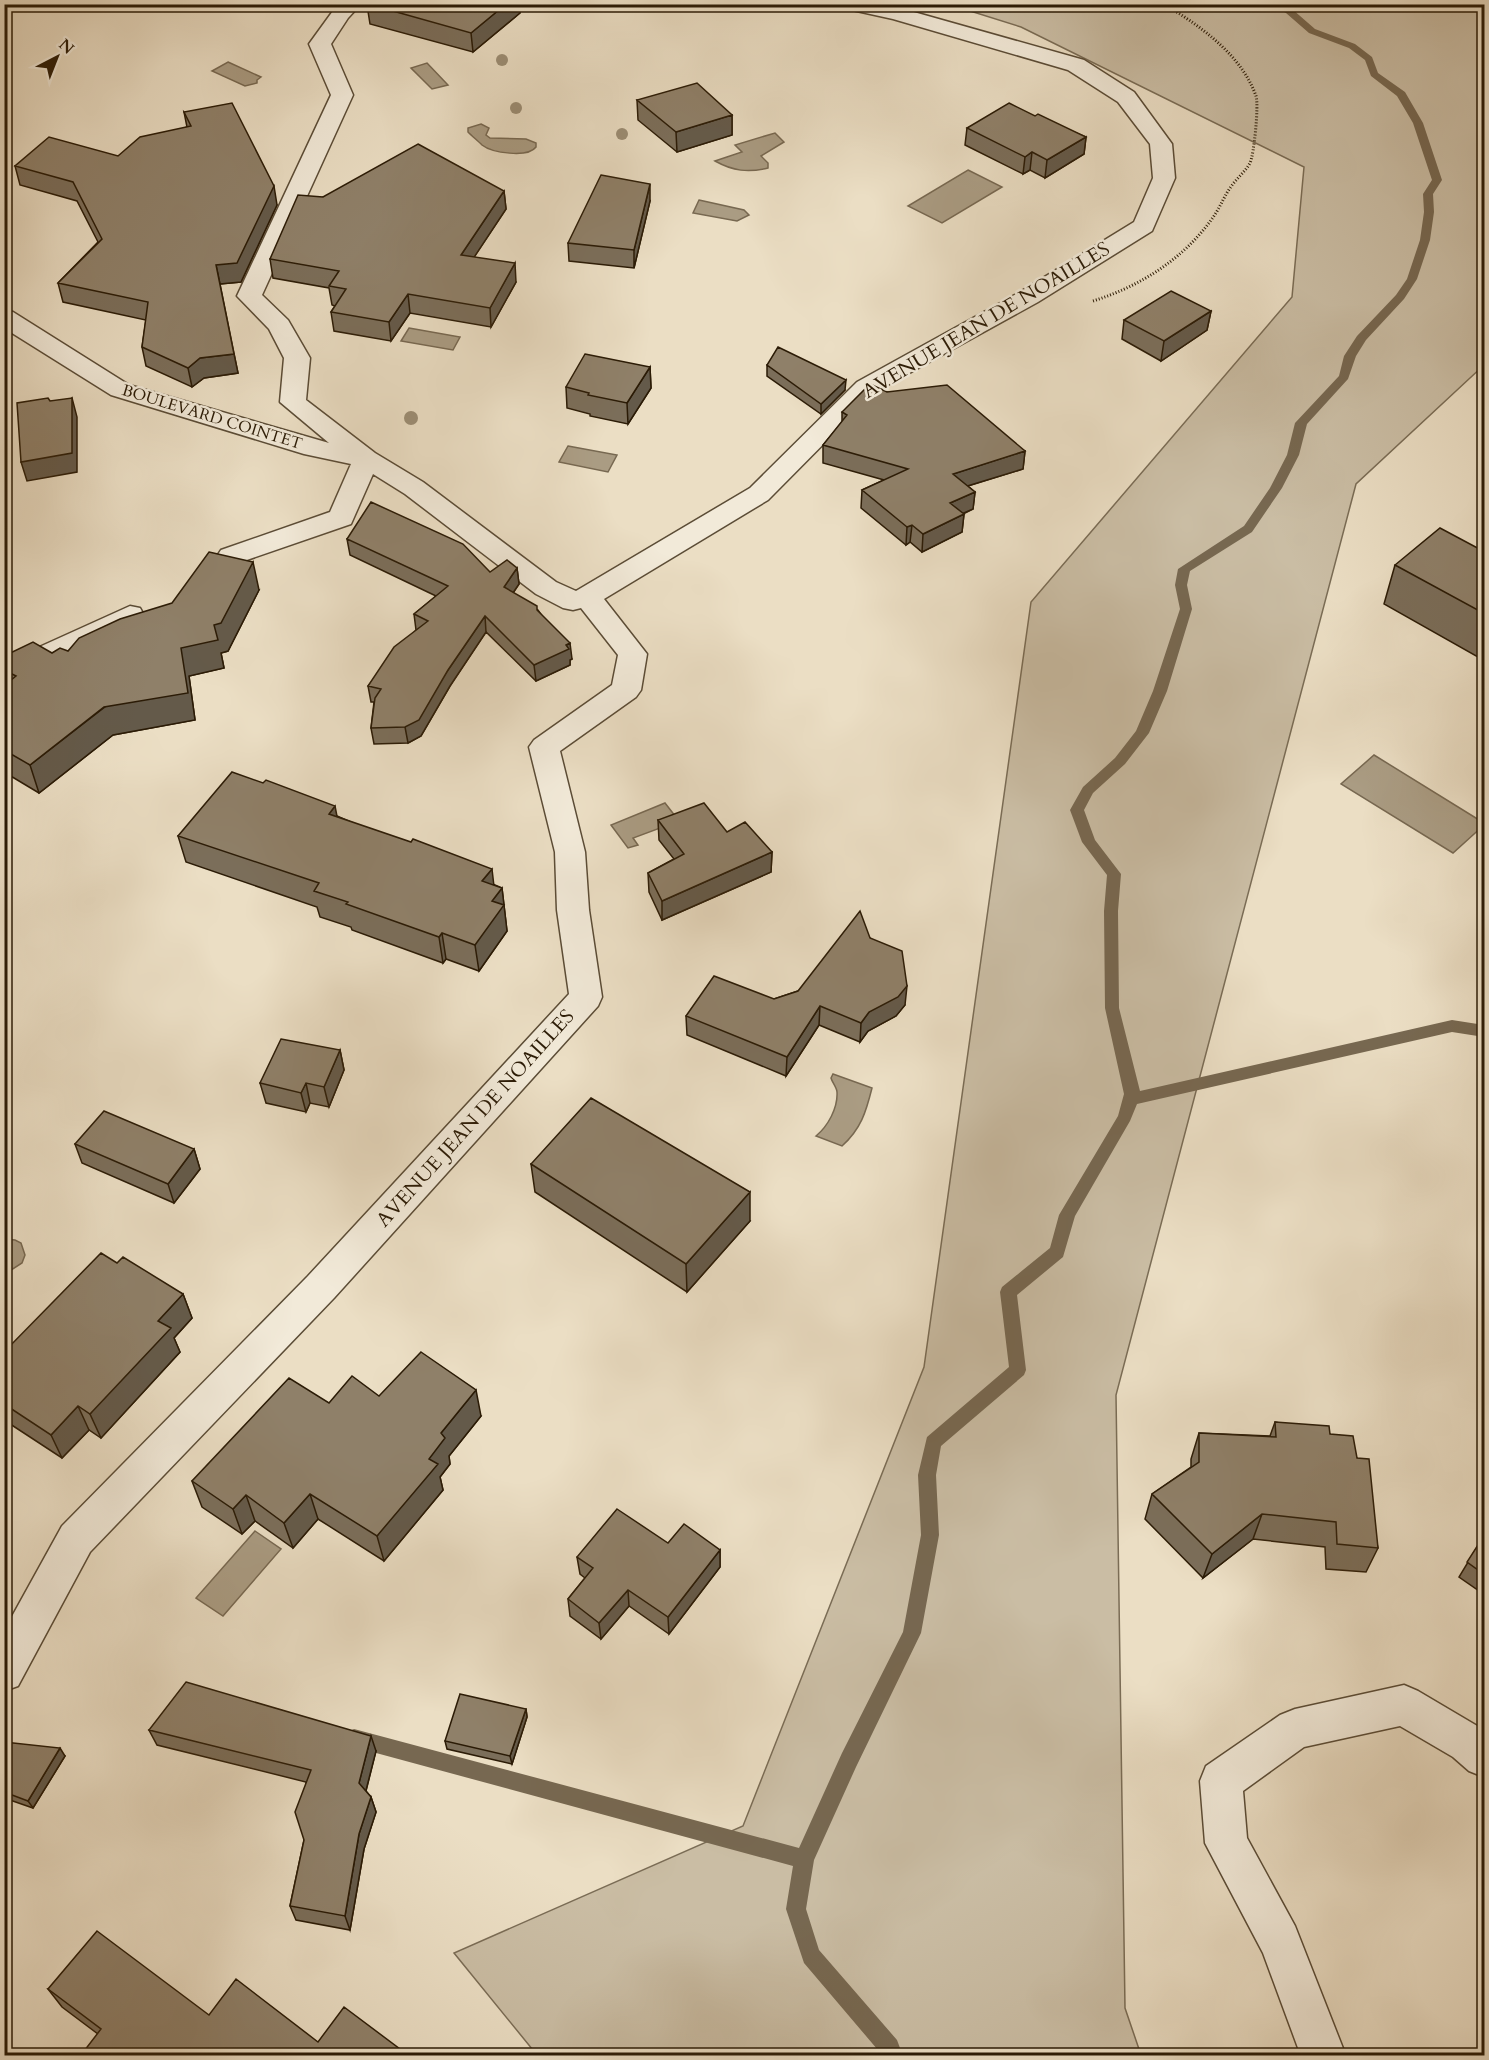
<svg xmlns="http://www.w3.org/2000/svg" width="1489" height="2060" font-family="Cardo,serif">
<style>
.green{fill:#cabda4;stroke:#7a6c55;stroke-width:1.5}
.water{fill:#aa9c83;stroke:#776851;stroke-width:1.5}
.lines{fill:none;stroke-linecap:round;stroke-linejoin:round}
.stream{fill:#776851;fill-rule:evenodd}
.street-casing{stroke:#5b4c36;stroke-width:3}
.path{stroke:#2b1b06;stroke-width:3;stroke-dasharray:1 2;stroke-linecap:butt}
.street{fill:#f2ead9;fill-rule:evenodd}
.tree{fill:#9c8e75}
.wall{fill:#7b6e5a;stroke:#2b1b06;stroke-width:1.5}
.shaded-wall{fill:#645a4a;stroke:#2b1b06;stroke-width:1.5}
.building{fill:#8f8069;stroke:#2b1b06;stroke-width:1.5}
.labels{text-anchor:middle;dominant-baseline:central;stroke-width:5;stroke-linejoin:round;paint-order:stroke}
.far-street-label{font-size:16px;fill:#2b1b06;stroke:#f2ead9}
.street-label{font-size:20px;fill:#2b1b06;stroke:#f2ead9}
</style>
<rect width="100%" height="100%" fill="#ebdec4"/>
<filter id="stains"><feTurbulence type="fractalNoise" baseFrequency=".00333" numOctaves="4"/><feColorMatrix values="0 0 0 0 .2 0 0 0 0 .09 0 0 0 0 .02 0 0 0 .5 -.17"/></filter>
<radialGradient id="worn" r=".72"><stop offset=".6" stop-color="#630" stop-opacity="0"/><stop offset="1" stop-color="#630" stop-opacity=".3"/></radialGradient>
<!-- green -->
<path class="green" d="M951,5h533v360l-128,119 -240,911 9,613 16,47h-604l-83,-102 289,-127 181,-459 107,-765 261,-305 12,-130 -283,-140z"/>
<!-- water -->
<path class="water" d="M228,62l33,15 -4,3v3l-12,3 -33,-15z
M427,63l21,22 -16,4 -21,-21z
M481,124l8,4 -3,7 4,3 36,1 10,4v4c-8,11 -44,6 -54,-2 -4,-4 -10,-9 -14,-13v-4z
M775,133l9,9 -23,14 7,7v5c-20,5 -35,3 -53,-7l27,-9 -7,-7z
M968,170l34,17 -60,36 -34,-17z
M699,200l45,10 5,5 -12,6 -44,-8z
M409,328l51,9 -7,13 -52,-9z
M568,446l49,9 -9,17 -49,-10z
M1374,755l110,68v2l-31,28 -112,-69z
M665,803l14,18 -46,17 5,7 -10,3 -17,-23z
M833,1074l39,14c-6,24 -11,41 -30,58l-26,-10c12,-10 22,-28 21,-44 0,-4 -5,-10 -6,-14z
M5,1239l10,1 6,3 4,12 -3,8 -17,11z
M255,1531l26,18 -58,67 -27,-18z"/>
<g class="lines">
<!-- stream -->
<path class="stream" d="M1269,4h13l10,5 23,20 40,15 17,13 6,16 27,19 18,31 19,57 -9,14 1,18 -4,28 -13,39 -13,20 -38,41 -10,16 -8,23 -41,45 -8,31 -17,33 -30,44 -62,39 -3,14 5,24 -25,82 -18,42 -24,31 -32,29 -9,17 11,30 26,34 -3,37 1,97 21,83 312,-71 32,5v12l-32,-5 -315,72 -7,17 -55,95 -12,41 -46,38 9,75 -2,5 -83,71 -5,29 3,60 -18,98 -65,134 -42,93 -8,49 13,41 78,90 6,16h-20l-79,-93 -18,-54 7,-43 -439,-119 -7,-3 -2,-6 2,-6 7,-3 445,119 43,-95 61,-121 18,-97 -3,-60 9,-38 82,-70 -9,-75 2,-5 48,-39 9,-33 59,-99 6,-22 -19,-86 -1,-97 3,-36 -25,-33 -12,-32 13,-23 32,-29 21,-27 17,-40 27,-82 -5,-24 3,-16 66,-43 26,-38 17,-33 8,-32 44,-47 5,-20 13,-20 39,-41 11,-16 13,-39 4,-28 -1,-18 9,-14 -19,-57 -16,-27 -26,-20 -6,-16 -16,-12 -40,-15 -23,-20z"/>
<defs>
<path id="street" d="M338,4h23l-13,14 -17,26 22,51 -91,200 26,25 22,38 -4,42 69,53 48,29 133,100 20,9 174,-103 107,-106 163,-90 114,-70 19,-44 -3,-34 -32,-42 -50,-32 -175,-51 -50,-11 -3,-4 56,3 188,53 50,32 38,52 3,34 -23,53 -114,71 -163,90 -107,108 -164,99 43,55 -6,36 -5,7 -76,54 25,101 4,58 13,87 -4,9 -264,292 -244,254 -72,134 -14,5v-60l58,-105 246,-250 261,-282 -12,-84 -2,-58 -26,-105 5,-7 78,-55 6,-30 -37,-47 -8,2 -10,-2 -27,-14 -131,-100 -32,-20 -22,50 -110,38 -10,3 -10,-3 -4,-6 4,-6 109,-38 21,-48 -47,-10 -193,-59 -107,-67v-18l9,2 116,73 200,58 -49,-41 4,-44 -15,-29 -32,-33 94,-201 -22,-51z
M130,606l10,2 4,7 -4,7 -136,64v-23z
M1404,1685l14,6 66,39v47l-15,-6 -16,-14 -53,-31 -96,21 -61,44 4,47 48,88 51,130h-45l-38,-103 -58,-110 -5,-62 6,-15 74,-51 15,-6z"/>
</defs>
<!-- street casing -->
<use href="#street" class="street-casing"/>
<!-- path -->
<path class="path" d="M1093,301c48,-15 92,-43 121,-85 6,-9 10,-19 16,-28 6,-9 15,-16 20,-25 4,-8 9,-58 6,-67 -15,-42 -56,-70 -92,-92"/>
<!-- street -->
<use href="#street" class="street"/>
</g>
<!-- trees -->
<g class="tree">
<circle cx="502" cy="60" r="6"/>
<circle cx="516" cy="108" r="6"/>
<circle cx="622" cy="134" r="6"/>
<circle cx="411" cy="418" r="7"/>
</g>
<!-- wall -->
<path class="wall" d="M520,4v9l-47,39 -103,-28 -3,-19z
M637,100l95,15v20l-55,17 -39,-32z
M184,112l93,93 -36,77 -21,2 18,89 -34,5 -12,9 -46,-21 -4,-19 4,-27 -83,-18 -5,-19 40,-41 -21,-41 -57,-16 -5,-19 103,-10 69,-29z
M1035,116l51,21 -2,17 -39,24 -15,-8 -7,4 -58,-29 2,-17z
M504,191l2,18 -32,48 42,25 -25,45 -81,-14 -19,28 -57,-10 -3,-19 4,-6 -3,-1 -3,-17 -56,-10 -3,-19 53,-62z
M650,201l-16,67 -65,-7 -1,-18z
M1211,311l-4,19 -46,31 -39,-22 2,-19z
M767,365l78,25 -24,24 -54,-38z
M650,367l1,21 -23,36 -38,-8v-2l-23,-6 -1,-21z
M887,392l138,59 -2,18 -55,17 7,6 -2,17 -10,5h1l-2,18 -40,20 -12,-10 -4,3 -45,-37 1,-18 22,-10 -61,-17v-18l19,-23v-10z
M347,539l143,33 27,-4 2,16 -6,9 25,17 34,49 -2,1v5l-34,16 -50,-49 -36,54 -29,50 -13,7 -34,1 -3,-16 3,-26h-3l-3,-16 48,-56 -2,-16 22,-18 -86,-41z
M1485,552v109l-101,-57 11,-39z
M259,590l-31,61 -7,2 3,15 -35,8 6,44 -82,15 -74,58 -35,-21v-116l48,-3 16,-2z
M337,816l165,72 5,43 -28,40 -33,-12 -3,4 -91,-33 -1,-3 -31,-10 -3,-10 -131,-45 -8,-26z
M658,820l69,12 45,20 -1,20 -109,48 -13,-28 -1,-19 26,-14 -15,-19z
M870,938l35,67 -9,11 -28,15 -8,11 -41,-17 -33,51 -99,-41 -1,-19 88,-17 24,-8z
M340,1050l4,20 -15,37 -19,-4 -4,9 -40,-9 -6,-20z
M75,1144l119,5 6,20 -26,34 -92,-40z
M531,1164l219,57 -63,71 -152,-100z
M117,1263l66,31 9,24 -18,20 6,14 -79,86 -12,-8 -27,28 -58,-38v-68z
M379,1396l102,20 -32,40 1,8 -10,13 3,13 -59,71 -66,-42 -25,29 -38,-27 -13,13 -40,-27 -10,-26 137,-78z
M1275,1422l55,12 27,24 21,90 -12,24 -40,-3 -1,-22 -72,-8 -50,39 -58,-59 7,-25 39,-27v-8l8,-26 71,3z
M1485,1534v61l-26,-18z
M668,1543l52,7v17l-51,67 -40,-28 -28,33 -31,-23 -2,-17 17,-21 -5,-4 -3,-17z
M526,1709l1,8 -15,47 -65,-15 -2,-8z
M149,1730l227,21 -10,40 5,6 5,15 -12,37 -14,81 -54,-10 -6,-14 14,-66 2,-58 -149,-37z
M4,1742l61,14 -32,52 -29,-10z
M48,1989l161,26 109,27 90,13 -310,-21 -36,-27z"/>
<!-- shaded-wall -->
<path class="shaded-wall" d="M506,4h14v9l-47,39 -2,-19z
M732,115v20l-55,17 -1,-20z
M1086,137l-2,17 -39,24 2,-18z
M1032,152l-2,18 -7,4 2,-17z
M650,184v17l-16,67v-18z
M274,186l3,19 -36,77 -21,2 -4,-19z
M504,191l2,18 -43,65 -2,-19z
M515,263l1,19 -25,45 -1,-19z
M408,294l2,19 -19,28 -2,-19z
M1211,311l-4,19 -46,31 3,-20z
M234,354l4,19 -34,5 -12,9 -4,-19 12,-10z
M650,367l1,21 -23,36 -1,-21z
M846,380l-1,10 -24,24v-10z
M72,398l5,19v55l-50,9 -6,-19z
M1025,451l-2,18 -72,22 2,-17z
M975,492l-2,17 -25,11 2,-17z
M964,514l-2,18 -40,20 1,-18z
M912,525l-2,17 -4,3 1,-18z
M253,562l6,28 -31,61 -7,2 3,15 -35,8 6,44 -82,15 -74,58 -9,-28 151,-117 33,-23z
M517,568l2,16 -13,19 -2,-16z
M485,616l1,16 -36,54 -29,50 -13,7 -3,-16 43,-57z
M570,643l2,16 -2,1v5l-34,16 -2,-16z
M335,806l5,26 -11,-18z
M772,852l-1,20 -109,48v-19z
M492,869l3,26 -13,-14z
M502,888l5,43 -28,40 -4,-26 17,-44z
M442,933l4,26 -3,4 -4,-26z
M907,986l-2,19 -9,11 -28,15 -8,11 1,-19 8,-11z
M820,1006l-1,19 -33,51 1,-19z
M340,1050l4,20 -15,37 -5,-20z
M306,1083l4,20 -4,9 -5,-19z
M194,1149l6,20 -26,34 -6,-19z
M750,1192v29l-63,71 -1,-28z
M183,1294l9,24 -18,20 6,14 -79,86 -11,-24 68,-93z
M476,1390l5,26 -32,40 1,8 -10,13 3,13 -59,71 -7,-25 52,-77 12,-26z
M78,1406l11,24 -27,28 -11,-23z
M310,1494l8,25 -25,29 -9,-25z
M246,1495l9,26 -13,13 -9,-25z
M1262,1514l-9,25 -50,39 9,-24z
M720,1550v17l-51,67 -1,-17z
M628,1590l1,16 -28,33 -2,-16z
M526,1709l1,8 -15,47 -2,-8z
M371,1736l5,15 -12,47 -5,-15z
M60,1748l5,8 -32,52 -5,-7z
M371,1797l5,15 -12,37 -14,81 -5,-14 14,-82z"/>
<!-- building -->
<path class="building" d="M368,4h138l-35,29z
M697,83l35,32 -56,17 -39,-32z
M232,103l42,83 -37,77 -21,2 18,89 -34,4 -12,10 -46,-21 6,-45 -90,-19 44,-44 -29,-57 -58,-16 34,-29 69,19 22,-19 51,-11 -7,-14z
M1009,103l26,13 3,-2 48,23 -39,23 -15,-8 -7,5 -58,-29z
M418,144l86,47 -43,64 54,8 -25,45 -82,-14 -19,28 -58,-10 15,-23 -17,-3 10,-15 -69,-12 28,-64 25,2z
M601,175l49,9 -16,66 -66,-7z
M1171,291l40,20 -47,30 -40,-21z
M778,347l68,33 -25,24 -54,-39z
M585,354l65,13 -23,36 -39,-8 1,-2 -23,-6z
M870,384l17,8 60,-7 78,66 -72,23 22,18 -25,11 14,11 -41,20 -11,-9 -5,2 -45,-37 46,-21 -85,-24 24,-30 -5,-3z
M48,398l2,3 22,-3v55l-51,9 -4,-59z
M371,502l92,42 27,28 17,-12 10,8 -13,19 33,19v4l33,33 -4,2 3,4 -35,16 -49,-49 -37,54 -29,50 -14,7 -34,1 4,-30 6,-9 -13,-3 26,-39 34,-26 -14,-7 34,-28 -101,-47z
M1440,528l45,24v62l-90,-49z
M209,552l44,10 -32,61 -7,2 4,15 -37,8 7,45 -84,14 -74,58 -26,-15v-64l12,-10 -12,-6v-14l29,-14 19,11 8,-5 8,3 11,-13 41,-19 52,-16z
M232,772l31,11 3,-3 69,26 -6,8 82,28 2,-3 79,30 -10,12 20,7 -10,13 12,4 -29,40 -33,-12 -3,4 -93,-33 2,-2 -34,-11 5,-8 -141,-47z
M704,803l23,29 18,-10 27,30 -110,49 -14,-28 36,-19 -26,-34z
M860,911l10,27 32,13 5,35 -9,11 -29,15 -8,11 -41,-17 -33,51 -101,-41 28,-40 60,23 24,-8z
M281,1039l59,11 -16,37 -18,-4 -5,10 -41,-10z
M591,1098l159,94 -64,72 -155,-100z
M104,1111l90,38 -26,35 -93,-40z
M101,1253l16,10 6,-6 60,37 -25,27 13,7 -81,86 -12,-8 -27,29 -47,-31v-52z
M421,1352l55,38 -35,43 4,5 -16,21 9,5 -61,72 -67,-42 -26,29 -38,-28 -13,14 -41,-28 97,-103 40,25 23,-27 27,20z
M1275,1422l54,4 1,8 23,2 4,22 12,1 9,89 -41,-4 -1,-22 -74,-8 -50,40 -60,-60 47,-32v-29l77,4z
M617,1509l51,34 16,-19 36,26 -52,67 -40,-27 -29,33 -31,-24 25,-31 -16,-11z
M1485,1534v41l-18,-13z
M186,1682l185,54 -12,47 12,14 -12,37 -14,82 -55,-10 14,-66 -9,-28 16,-42 -162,-40z
M460,1694l66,15 -16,47 -65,-15z
M4,1742l56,6 -32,53 -24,-9z
M97,1931l112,84 27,-36 82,63 26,-35 64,48h-327l20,-26 -53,-40z"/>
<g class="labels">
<!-- far-street labels -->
<g class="far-street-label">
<text transform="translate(212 417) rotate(17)">BOULEVARD COINTET</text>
</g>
<!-- street labels -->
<g class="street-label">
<text transform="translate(986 320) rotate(-31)">AVENUE JEAN DE NOAILLES</text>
<text transform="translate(475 1118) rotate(-48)">AVENUE JEAN DE NOAILLES</text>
</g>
</g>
<!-- margin -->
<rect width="1489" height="2060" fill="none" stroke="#ebdec4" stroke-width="24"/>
<rect x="6" y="6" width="1477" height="2048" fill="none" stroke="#2b1b06" stroke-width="3"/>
<rect x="12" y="12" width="1465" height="2036" fill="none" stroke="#2b1b06" stroke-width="1.5"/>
<!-- north arrow -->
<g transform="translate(57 57) rotate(42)" stroke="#f2ead9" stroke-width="4.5" paint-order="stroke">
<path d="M0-4.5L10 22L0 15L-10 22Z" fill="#2b1b06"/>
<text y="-9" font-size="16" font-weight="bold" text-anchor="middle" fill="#2b1b06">N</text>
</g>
<rect width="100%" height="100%" filter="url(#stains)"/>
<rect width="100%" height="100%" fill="url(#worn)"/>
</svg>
